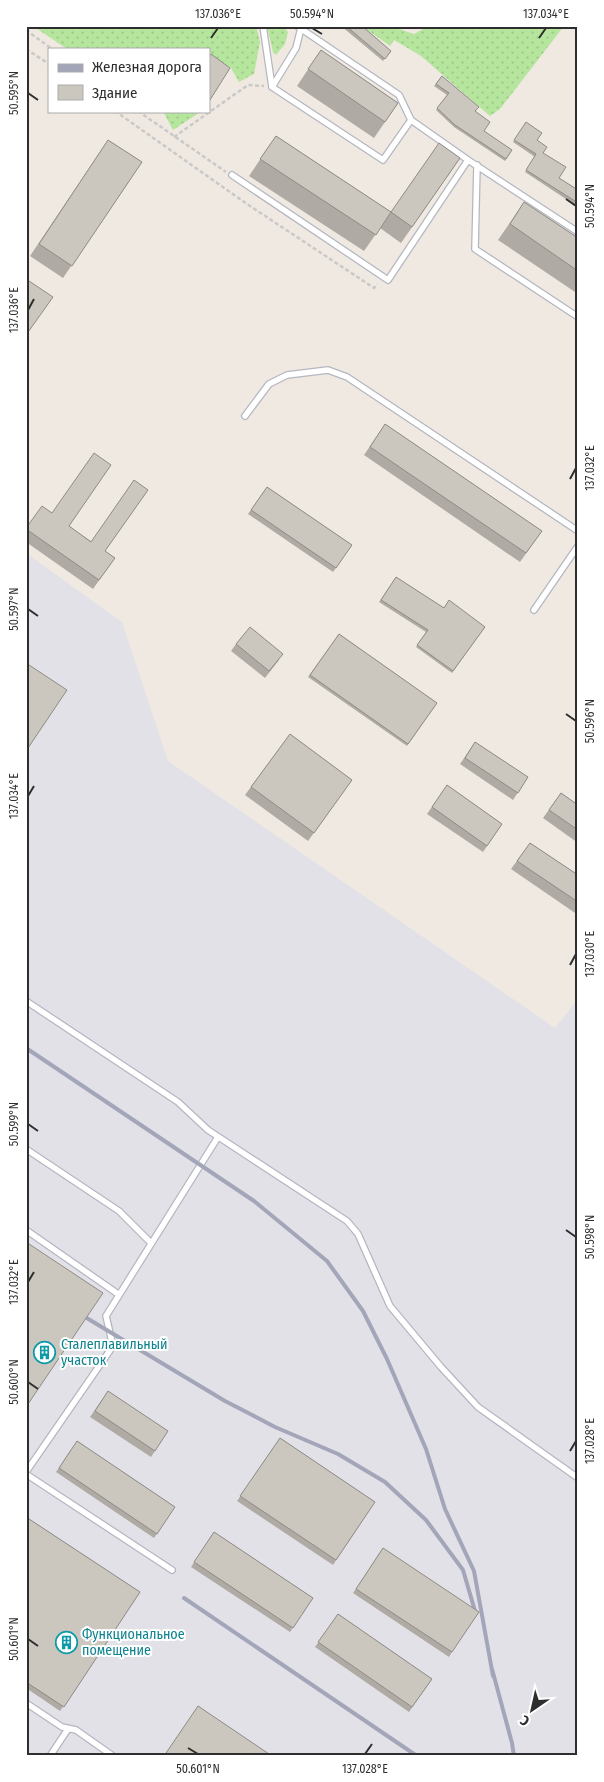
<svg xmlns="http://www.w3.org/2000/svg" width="604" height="1782" font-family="'Fira Sans Condensed',sans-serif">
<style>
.industrial{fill:#e3e1e8}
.grass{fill:url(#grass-dots)}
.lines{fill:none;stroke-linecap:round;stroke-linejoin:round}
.lane-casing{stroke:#b4b7c1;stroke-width:8}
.path{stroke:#c9c9c9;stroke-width:2.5;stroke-dasharray:4 2.5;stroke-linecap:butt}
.lane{stroke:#fff;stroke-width:5.5}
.rail{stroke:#a3a6b8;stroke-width:4}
.wall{fill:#afaba4}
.building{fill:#cbc7bf;stroke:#8e8b86}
.ticks{fill:none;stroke:#2e2e2e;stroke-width:2}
.labels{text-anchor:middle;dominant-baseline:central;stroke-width:4;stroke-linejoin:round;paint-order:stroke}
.culture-label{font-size:14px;fill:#0d838f;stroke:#fff;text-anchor:start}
.neatline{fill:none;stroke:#2e2e2e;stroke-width:2}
.ticks-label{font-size:12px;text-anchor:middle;fill:#2e2e2e}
</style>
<defs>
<pattern id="grass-dots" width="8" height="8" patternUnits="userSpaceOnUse" patternTransform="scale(1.25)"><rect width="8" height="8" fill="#b6e59e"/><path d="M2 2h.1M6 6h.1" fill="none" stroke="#9dc588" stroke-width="1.8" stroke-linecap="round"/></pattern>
</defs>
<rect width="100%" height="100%" fill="#efe9e1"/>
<!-- industrial -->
<path class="industrial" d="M26,553l96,69 46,139 387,267 23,-29v757h-552z"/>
<!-- grass -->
<path class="grass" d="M33,26h223l4,16 -6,32 -15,8 -8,-14 -22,-14v-5h-142z
M267,26h16l5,6 -3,12 -9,11 -3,-3z
M362,26h28l24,8 15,-8h135l-64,83 -10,7 -69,-60 -27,-16 -4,6z
M163,111h39l-29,19z"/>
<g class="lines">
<defs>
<path id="lane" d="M263,26l9,61 111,73 28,-40 57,40
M297,26l102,69 12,25
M272,87l24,-39 5,-20
M477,165l-2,84 103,68
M232,175l156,105 80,-120 110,72
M245,416l24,-32 18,-9 41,-5 19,7 231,154
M534,610l44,-64
M26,1001l152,101 30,28 139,91 11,13 32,72 51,61 37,40 100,71
M26,1149l93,62 32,32
M26,1230l92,64
M26,1472l87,-126 -7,-30 112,-179
M26,1474l146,96
M26,1703l36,24 14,3 37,26
M50,1756l18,-27"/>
</defs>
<!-- lane casing -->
<use href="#lane" class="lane-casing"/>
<!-- path -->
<path class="path" d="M26,30l26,19
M26,49l23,15
M115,111l132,93 127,84 3,-4
M138,111l88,61
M174,137l74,-52 16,1"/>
<!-- lane -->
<use href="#lane" class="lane"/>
<!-- rail -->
<path class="rail" d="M26,1048l228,153 73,60 36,50 24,48 39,90 19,60 29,62 19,105
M75,1311l150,90 50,26 63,27 47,28 41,38 37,50 12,41
M184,1598l233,158
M492,1669l20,74 2,13"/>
</g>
<!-- wall -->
<path class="wall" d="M341,26h21l29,25 -8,10z
M321,50l77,53 -24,35 -77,-52z
M442,76l33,36 9,19 28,19 -7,11 -51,-34 -18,-17 11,-15 -13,-9z
M526,122l17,31 16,25 19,12v17l-53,-35 10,-15 -22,-15z
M276,136l115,76 69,-54 -59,85 -21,-15 -16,23 -115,-75z
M108,140l34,22 -79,116 -33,-22z
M524,202l54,36v56l-80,-54z
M385,424l157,107 -22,31 -156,-107z
M267,487l85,58 -19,27 -85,-58z
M69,526l46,32 -22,31 -67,-47v-14z
M396,577l48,31 41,19 -33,46 -36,-26 10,-15 -47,-30z
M339,634l98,69 -30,43 -99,-69z
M236,644l43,16 -14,18 -34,-27z
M290,734l62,46 -44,61 -63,-46z
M475,742l53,35 -15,23 -53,-36z
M447,785l55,39 -19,28 -56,-38z
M561,793l17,12v38l-35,-25z
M530,843l48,32v40l-67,-46z
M108,1391l47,60 -4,6 -61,-40z
M280,1438l95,64 -42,63 -96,-64z
M77,1441l98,66 -21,31 -98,-66z
M26,1517l114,75 -80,119 -34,-23z
M214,1532l99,66 -23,34 -99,-65z
M383,1548l69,104 -3,5 -96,-64z
M338,1614l94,65 -23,33 -94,-65z"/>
<!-- building -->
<path class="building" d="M346,26h16l29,25 -6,8z
M321,50l77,53 -13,19 -77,-53z
M211,54l19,14 -20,32h-1v-43z
M442,76l37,31 -4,4 15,11 -6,9 28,19 -6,9 -51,-34 -18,-17 12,-15 -13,-9z
M526,122l16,11 -5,7 10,7 -4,6 23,14 -7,11 19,12v13l-52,-33 10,-16 -22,-14z
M276,136l115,76 -15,23 -116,-76z
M108,140l34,22 -70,104 -33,-22z
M439,143l21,15 -48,69 -21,-15z
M524,202l54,36v33l-68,-47z
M26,279l27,18 -27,38z
M385,424l157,107 -16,22 -156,-106z
M94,453l17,12 -42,61 22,16 43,-62 14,10 -43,61 10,7 -16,22 -73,-51v-1l16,-22 10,7z
M267,487l85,58 -16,23 -85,-58z
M396,577l48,31 5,-8 36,27 -32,44 -36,-26 11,-15 -47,-30z
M250,627l33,27 -14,17 -33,-27z
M339,634l98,69 -29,41 -98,-69z
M26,663l41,27 -41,61z
M290,734l62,46 -38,53 -63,-46z
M475,742l53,35 -10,16 -53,-35z
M447,785l55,39 -15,22 -55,-39z
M561,793l17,12v25l-29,-20z
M530,843l48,32v27l-61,-41z
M26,1242l77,51 -77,114z
M108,1391l60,40 -13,20 -60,-40z
M280,1438l95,64 -39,58 -96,-64z
M77,1441l98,66 -18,27 -98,-66z
M26,1517l114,75 -76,115 -38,-25z
M214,1532l99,66 -20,30 -99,-66z
M383,1548l96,64 -27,40 -96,-63z
M338,1614l94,65 -20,28 -94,-65z
M198,1706l74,50h-108z
M26,1752l6,4h-6z"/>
<!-- ticks -->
<path class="ticks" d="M312,28l10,6M211,38l7,-10M539,38l7,-10M28,93l10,7M566,199l10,7M28,310l6,-11M570,479l6,-11M28,609l10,7M566,714l10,7M28,796l6,-10M570,965l6,-11M28,1124l10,7M566,1230l10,7M28,1282l6,-10M28,1382l10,7M570,1451l6,-10M28,1639l10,7M188,1748l10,6M365,1754l7,-10"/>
<!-- icons -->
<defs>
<symbol id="building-ring" viewBox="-11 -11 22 22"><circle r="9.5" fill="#fff" stroke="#0f9aa8" stroke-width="1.5"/><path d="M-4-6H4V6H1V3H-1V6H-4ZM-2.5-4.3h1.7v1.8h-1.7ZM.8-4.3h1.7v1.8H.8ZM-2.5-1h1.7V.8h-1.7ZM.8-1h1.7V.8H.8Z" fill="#0f9aa8"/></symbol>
</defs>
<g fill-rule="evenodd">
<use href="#building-ring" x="32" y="1340" width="25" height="25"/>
<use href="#building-ring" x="54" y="1630" width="25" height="25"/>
</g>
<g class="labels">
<!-- culture labels -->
<g class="culture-label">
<text x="61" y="1344">Сталеплавильный<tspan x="61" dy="16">участок</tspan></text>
<text x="82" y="1634">Функциональное<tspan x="82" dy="16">помещение</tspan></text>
</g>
</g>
<!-- border -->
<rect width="604" height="1782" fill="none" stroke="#ffffff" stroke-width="55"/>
<!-- legend -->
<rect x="48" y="48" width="162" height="65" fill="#ffffff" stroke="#ababab"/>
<rect x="58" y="64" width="25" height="8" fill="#a3a6b8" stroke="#ababab"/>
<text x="92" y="72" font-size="15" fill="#2e2e2e">Железная дорога</text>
<rect x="58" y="85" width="25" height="15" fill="#cbc7bf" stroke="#ababab"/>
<text x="92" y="98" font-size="15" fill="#2e2e2e">Здание</text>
<!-- north arrow -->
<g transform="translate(532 1710) rotate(214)" stroke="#ffffff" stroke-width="4" paint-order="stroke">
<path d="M0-4L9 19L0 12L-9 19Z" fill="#2e2e2e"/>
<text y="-8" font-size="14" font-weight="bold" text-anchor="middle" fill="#2e2e2e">С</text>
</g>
<rect x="28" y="28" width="548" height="1726" class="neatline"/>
<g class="ticks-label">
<text x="218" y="18">137.036°E</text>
<text x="312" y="18">50.594°N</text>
<text x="546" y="18">137.034°E</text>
<text transform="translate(14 93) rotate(-90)" y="4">50.595°N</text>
<text transform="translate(590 206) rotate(-90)" y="4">50.594°N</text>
<text transform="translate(14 310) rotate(-90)" y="4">137.036°E</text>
<text transform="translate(590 468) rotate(-90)" y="4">137.032°E</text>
<text transform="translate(14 609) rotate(-90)" y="4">50.597°N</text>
<text transform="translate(590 721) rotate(-90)" y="4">50.596°N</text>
<text transform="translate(14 796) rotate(-90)" y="4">137.034°E</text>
<text transform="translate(590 954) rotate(-90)" y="4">137.030°E</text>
<text transform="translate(14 1124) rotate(-90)" y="4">50.599°N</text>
<text transform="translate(590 1237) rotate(-90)" y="4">50.598°N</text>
<text transform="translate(14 1282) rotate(-90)" y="4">137.032°E</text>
<text transform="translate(14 1382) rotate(-90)" y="4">50.600°N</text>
<text transform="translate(590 1441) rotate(-90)" y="4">137.028°E</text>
<text transform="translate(14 1639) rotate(-90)" y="4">50.601°N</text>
<text x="198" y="1773">50.601°N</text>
<text x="365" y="1773">137.028°E</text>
</g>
</svg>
